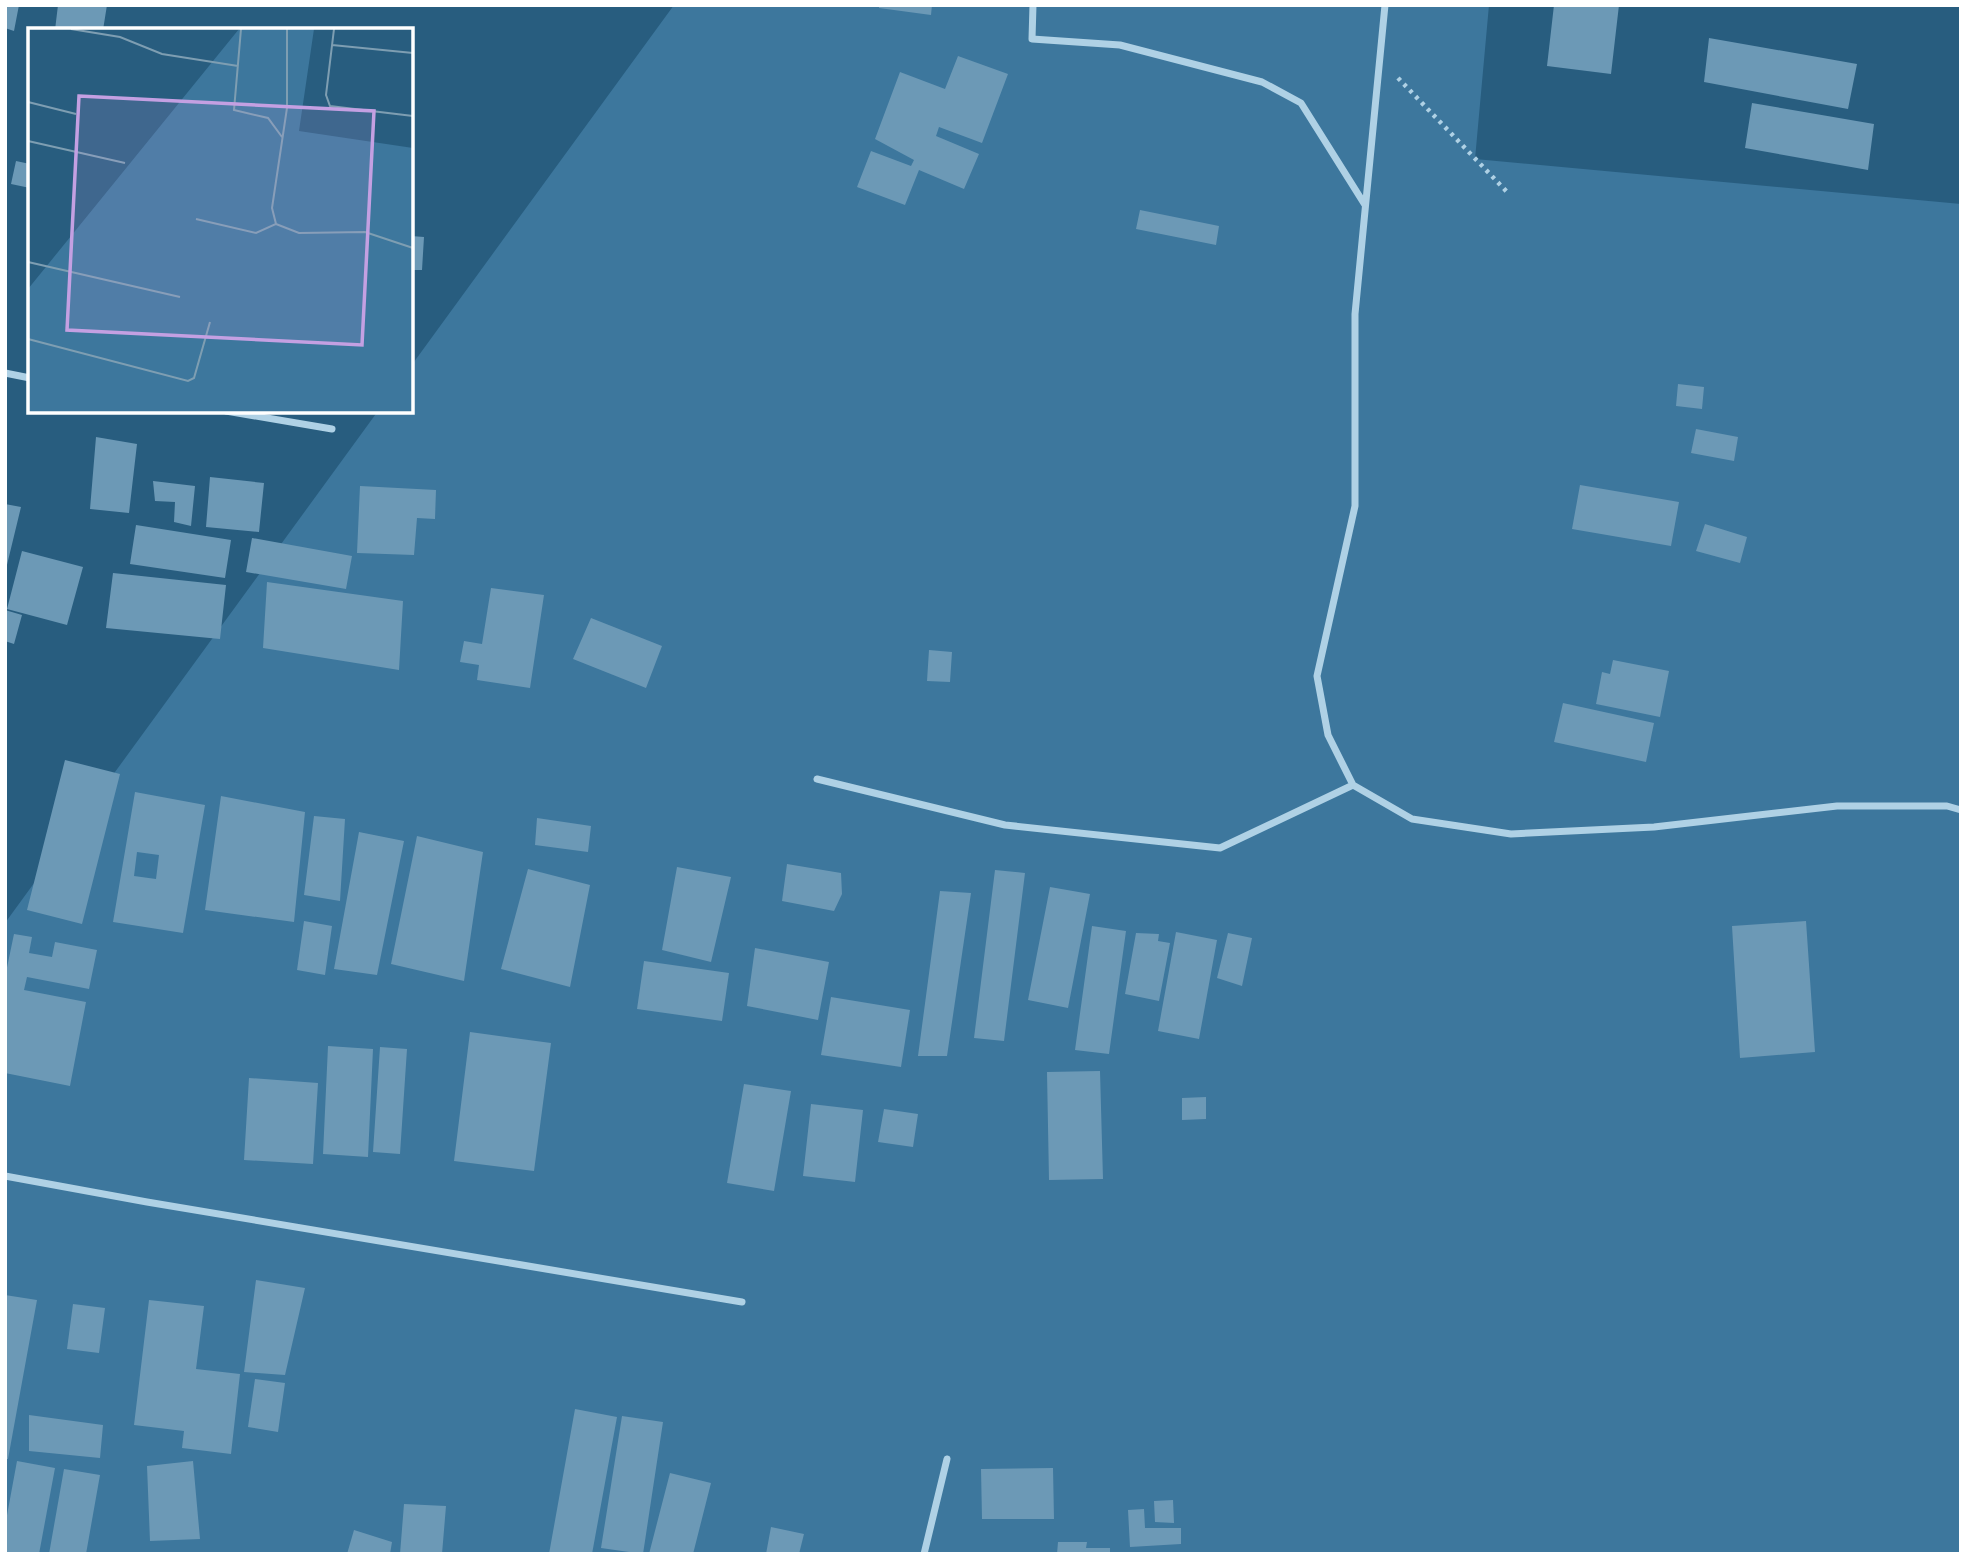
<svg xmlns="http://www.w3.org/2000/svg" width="1966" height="1559" font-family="'Open Sans',sans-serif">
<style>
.green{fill:#3d779d}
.building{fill:#6c99b6;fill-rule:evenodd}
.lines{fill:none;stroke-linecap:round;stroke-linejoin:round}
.path{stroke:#afd1e5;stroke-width:4.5;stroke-dasharray:3.5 5;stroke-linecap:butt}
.minor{stroke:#afd1e5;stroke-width:7}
.inset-road{fill:none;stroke:#7e9eb2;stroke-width:2}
.view{fill:#c4a0e2;fill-opacity:0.15;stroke:#c4a0e2;stroke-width:3.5}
.inset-edge{fill:none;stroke:#fff;stroke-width:3.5}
</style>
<rect width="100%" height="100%" fill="#285d7f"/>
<!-- green -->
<path class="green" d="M674,5h815l-14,154 486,45v1350h-1956v-631l373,-512h33v-45z"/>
<!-- building -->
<path class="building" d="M5,5h14l-5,26 -9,-3z
M58,5h49l-4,25h-48z
M879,5h53l-1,10 -52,-7z
M1554,5h65l-8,69 -64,-8z
M1709,38l148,26 -9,45 -144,-27z
M958,56l50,18 -26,69 -43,-16 -3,9 43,18 -15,35 -45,-19 -14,35 -48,-18 14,-36 40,15 3,-6 -39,-21 25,-67 45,17z
M1752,103l122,21 -6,46 -123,-22z
M16,161l14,3v24l-19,-4z
M1140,210l79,16 -3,19 -80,-16z
M411,236l13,1 -2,33h-11z
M1678,384l26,3 -2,22 -26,-3z
M1696,429l42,8 -4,24 -43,-8z
M96,437l41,7 -8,69 -39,-4z
M210,477l54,6 -5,49 -53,-5z
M153,481l42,5 -4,40 -17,-4 1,-20 -20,-1z
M1580,485l99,17 -8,44 -99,-17z
M360,486l76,4 -1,29 -18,-1 -3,37 -57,-2z
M5,504l16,3 -15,62h-1z
M1705,524l42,13 -7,26 -44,-12z
M136,525l95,15 -6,38 -95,-14z
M252,538l100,18 -6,33 -100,-17z
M22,551l61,16 -16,58 -60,-16z
M113,573l113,12 -6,54 -114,-11z
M267,582l136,19 -4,69 -136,-22z
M491,588l53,7 -14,93 -53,-8 2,-15 -19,-3 4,-21 18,3z
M5,610l17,5 -8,29 -9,-3z
M591,618l71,28 -16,42 -73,-29z
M929,650l23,2 -2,30 -23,-1z
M1613,660l56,11 -9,46 -64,-13 6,-32 8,2z
M1563,703l91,20 -8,39 -92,-20z
M65,760l55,14 -38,150 -55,-14z
M135,792l70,13 -22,128 -70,-11zM137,852l22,3 -3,24 -22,-3z
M221,796l84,16 -11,110 -89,-12z
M314,816l31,3 -5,82 -36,-6z
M537,818l54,8 -3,26 -53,-7z
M359,832l45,9 -27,134 -43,-6z
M417,836l66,16 -19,129 -73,-17z
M787,864l54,9 1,21 -8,17 -52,-10z
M677,867l54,10 -20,85 -49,-12z
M528,869l62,16 -20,102 -69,-18z
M995,870l30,3 -21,168 -30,-3z
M1050,887l40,7 -22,114 -40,-8z
M940,891l31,2 -24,163h-29z
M304,921l28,5 -7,49 -28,-5z
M1806,921l9,131 -75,6 -8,-132z
M1092,926l34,5 -17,123 -34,-4z
M1176,932l41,8 -18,99 -41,-8z
M1136,933l23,1 -1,7 12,2 -11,58 -34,-7z
M1228,933l24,5 -10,48 -25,-8z
M14,934l18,3 -3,16 23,4 3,-15 42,8 -8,39 -62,-12 -3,13 62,12 -16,84 -65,-13v-96z
M755,948l74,14 -11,58 -71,-14z
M644,961l85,12 -7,48 -85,-12z
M831,997l79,13 -9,57 -80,-12z
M470,1032l81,11 -17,128 -80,-10z
M328,1046l45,3 -5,108 -45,-3z
M380,1047l27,2 -7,105 -27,-2z
M1100,1071l3,108 -54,1 -2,-108z
M249,1078l69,5 -5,81 -69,-4z
M744,1084l47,7 -17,100 -47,-8z
M1206,1097v22l-24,1v-22z
M811,1104l52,6 -8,72 -52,-6z
M884,1109l34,5 -5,33 -35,-5z
M256,1280l49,8 -20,87 -41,-3z
M5,1295l32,5 -29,159h-3z
M149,1300l55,6 -8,63 44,5 -9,80 -49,-6 2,-17 -50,-6z
M73,1304l32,4 -6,45 -32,-4z
M255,1379l30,4 -7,49 -30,-5z
M575,1409l42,8 -25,137h-43z
M29,1415l74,10 -3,33 -71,-7z
M622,1416l41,6 -20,132 -42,-6z
M17,1461l38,7 -16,86h-34v-28z
M193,1461l7,78 -50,2 -3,-75z
M1053,1468l1,51h-72l-1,-50z
M64,1469l36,6 -14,79h-37z
M670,1473l41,10 -18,71h-44z
M1173,1500l1,23 -19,-1 -1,-21z
M404,1504l42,2 -4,48h-42z
M1144,1509l1,19h36v16l-51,3 -2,-37z
M771,1527l33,7 -5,20h-33z
M354,1530l38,12 -2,12h-43z
M1058,1542h29l-1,6h24v6h-53z"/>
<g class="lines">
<!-- path -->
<path class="path" d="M1398,78l111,116"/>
<!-- minor -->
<path class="minor" d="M1033,5l-1,34 88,6 142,37 39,21 64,102
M5,373l25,5
M226,411l106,18
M817,779l188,46 215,23 133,-63 -25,-50 -11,-59 38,-170v-192l30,-309
M1353,785l59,34 99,15 143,-7 183,-21h110l14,4
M5,1176l142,26 595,100
M924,1554l23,-95"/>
</g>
<!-- overview -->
<g transform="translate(28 28)">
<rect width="385" height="385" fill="#285d7f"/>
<path d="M211,1h75l-15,102 114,17v264h-385v-123z" fill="#3d779d"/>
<path class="inset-road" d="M43,1l49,8 42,17 76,12M213,1l-7,81 34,8 14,19M306,1l-8,66 4,11 83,10M304,17l81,8M0,74l48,12M0,113l97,22M168,191l60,14 20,-9 -4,-16 15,-100v-79M248,196l23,9 66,-1 48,16M0,234l152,35M0,311l160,42 6,-3 16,-56"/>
<path class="view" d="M51,68l295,15 -12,234 -295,-15z"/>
<rect width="385" height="385" class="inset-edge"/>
</g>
<!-- border -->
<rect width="1966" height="1559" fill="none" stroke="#ffffff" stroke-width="14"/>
</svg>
